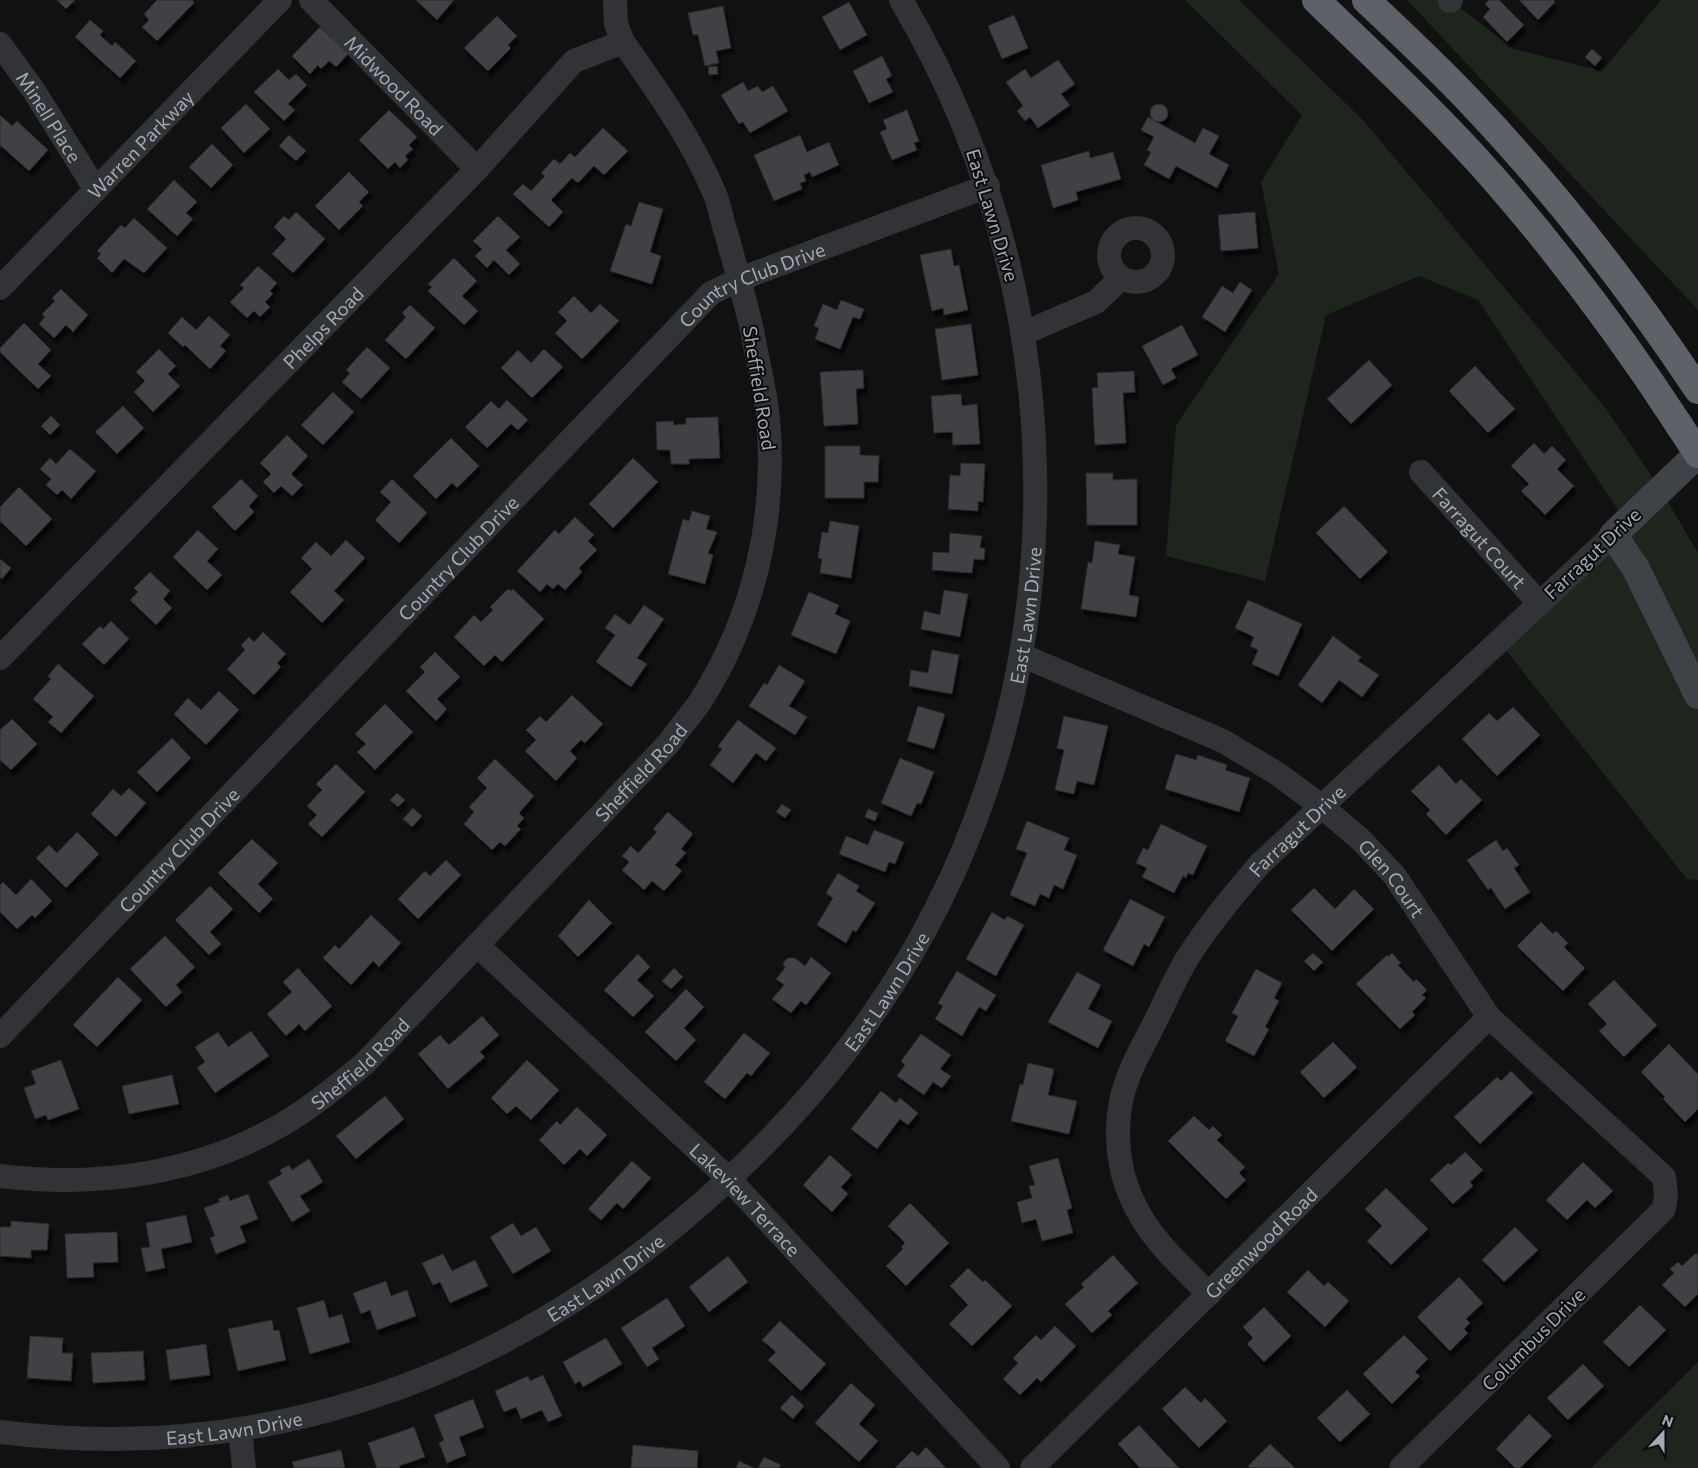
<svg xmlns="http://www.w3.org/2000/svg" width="1698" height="1468" font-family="Commissioner,sans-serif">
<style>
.green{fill:#1d251d}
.building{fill:#404145;stroke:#2b2b2e;filter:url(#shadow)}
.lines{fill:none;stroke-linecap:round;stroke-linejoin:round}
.street{stroke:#313337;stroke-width:24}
.secondary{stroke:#3f4348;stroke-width:28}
.highway{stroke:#5d6269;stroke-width:28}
.highway-bridge{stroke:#5d6269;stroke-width:28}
.labels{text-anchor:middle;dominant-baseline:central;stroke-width:4;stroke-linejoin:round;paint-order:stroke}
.street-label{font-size:19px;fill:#a1aab4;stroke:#0c0c0d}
</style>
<defs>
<filter id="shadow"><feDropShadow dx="3" dy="5.5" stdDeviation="1" flood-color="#0009"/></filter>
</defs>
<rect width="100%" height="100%" fill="#111112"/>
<!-- green -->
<path class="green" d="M1185,0h54l123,119 242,287 57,84 37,63v327l-11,-1 -189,-239 128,-118 -148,-222 -59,-24 -93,39 -61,266 -99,-25 10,-131 103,-151 -18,-92 41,-67z
M1407,0h43l64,49 88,22 59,-71h37v310z
M1698,1362v106h-107z"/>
<!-- building -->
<path class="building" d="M57,0h18l-9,9z
M157,0h35l2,3 -37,38 -15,-14 7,-7 -5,-6z
M416,0h38l-17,20z
M1489,0h10l25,25 -17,17 -24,-25 7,-8 -5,-5z
M1519,0h34l2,2 -17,18z
M849,2l18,33 -27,15 -18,-33z
M723,6l8,42 -15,3 3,12 -14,3 -7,-31h-5l-5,-22z
M1014,15l14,33 -26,11 -14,-33z
M497,16l20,20 -9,9 3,3 -23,23 -24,-23z
M90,20l13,11 -3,4 12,11 3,-4 21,19 -16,17 -45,-41z
M320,27l28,27 -12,13 -7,-6 -8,8 -3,-4 -8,9 -18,-18z
M1592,49l10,9 -7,8 -10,-9z
M882,56l10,20 -6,3 7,13 -24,11 -16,-32z
M1058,60l17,24 -14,10 9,11 -32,23 -8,-11 -5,4 -8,-10 6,-5 -17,-24 19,-13 6,9z
M717,66l1,8 -9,1 -1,-8z
M278,69l11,11 7,-6 11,11 -19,19 7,6 -11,11 -30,-29z
M743,82l5,9 10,-5 4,6 11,-6 15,25 -38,22 -7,-11 -4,2 -18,-29z
M246,104l24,25 -26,24 -23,-25z
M1150 113a9 9 0 1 1 18 0a9 9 0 1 1-18 0Z
M389,110l28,27 -8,8 4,4 -8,7 3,4 -8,8 -5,-6 -7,7 -29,-29z
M907,110l12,31 -5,2 3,7 -25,10 -12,-28 7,-3 -4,-9z
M0,115l12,11 5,-5 31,29 -19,21 -29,-26z
M1148,117l47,26 8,-15 16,8 -10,18 20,11 -12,23 -41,-22 -7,13 -25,-14 7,-13 -4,-2 7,-13 -13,-7z
M603,128l25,23 -24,24 -10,-9 -16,17 -6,-5 -21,22 12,12 -14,15 -36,-33 10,-10 8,7 14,-15 -4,-3 13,-14 6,5 10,-11 5,4z
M289,135l17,16 -10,10 -17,-15z
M800,135l7,17 22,-10 10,23 -27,12 -2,-5 -6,3 2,6 -6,2 2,6 -28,12 -20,-46z
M212,144l21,21 -22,23 -22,-21z
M1089,151l1,7 23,-6 8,27 -45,13 2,8 -25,8 -12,-43z
M349,172l20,20 -10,10 4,4 -24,24 -24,-24z
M174,180l23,22 -11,11 7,6 -16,17 -30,-27z
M639,202l24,7 -13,43 11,4 -9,28 -42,-13 16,-47 5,2z
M296,212l29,27 -32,34 -21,-19 14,-15 -12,-12 10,-11 5,4z
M1255,212l3,36 -37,3 -3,-36z
M498,216l22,21 -14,13 14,14 -11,11 -15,-15 -7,8 -12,-12 7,-7 -9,-8z
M134,218l33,30 -23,25 -20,-14 -12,14 -15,-15 4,-4 -4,-3 24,-26 4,3z
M951,249l3,17 5,-1 9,45 -24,5 -1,-7 -11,3 -12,-56z
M454,258l23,23 -15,15 16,15 -14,14 -36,-34 4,-4 -4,-3z
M258,266l19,17 -7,8 3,3 -8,8 5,5 -10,10 -6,-6 -7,7 -17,-16 14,-14 -4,-3z
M1240,282l12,8 -27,42 -23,-15 20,-31 11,7z
M61,289l27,26 -15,17 -7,-7 -12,13 -15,-14 6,-7 -3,-3 13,-13 -3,-3z
M574,296l17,17 9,-9 19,17 -37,38 -27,-26 12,-12 -9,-9z
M841,300l23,9 -4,10 -7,-2 -13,32 -25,-10 4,-11 -5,-2 9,-22 14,6z
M410,305l25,23 -29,31 -21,-19 21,-23 -4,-4z
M209,316l21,19 -10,11 6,5 -16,18 -25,-24 -2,2 -15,-14 14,-16 14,13z
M24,323l27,27 -13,14 13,12 -13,13 -38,-37v-4z
M971,324l7,51 -36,5 -7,-51z
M1182,325l16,30 -27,14 5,9 -13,7 -21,-39z
M367,347l23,21 -29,31 -19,-17 8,-9 -4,-3z
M159,349l17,17 -8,8 12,12 -27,26 -19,-20 11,-11 -9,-9z
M544,349l19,18 -31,31 -31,-30 17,-18 13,13z
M1369,360l23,25 -41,39 -24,-25z
M1475,366l40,43 -27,24 -39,-42z
M863,370l1,18 -8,1 2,35 -34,2 -4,-54z
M1134,371l1,21 -12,1 3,50 -31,2 -3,-57 6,-1 -1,-14z
M333,392l21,20 -31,33 -22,-20z
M961,394l1,12 15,-2 3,40 -27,1 -1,-13 -18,1 -3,-37z
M507,400l21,20 -10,10 -7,-6 -24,24 -22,-21 26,-26 8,8z
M123,406l21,22 -27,26 -22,-22z
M51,416l9,9 -10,10 -9,-9z
M718,417l2,41 -31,1v5h-18l-1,-14h-13l-1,-28 17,-1 1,4 12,-1v-6z
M287,435l21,21 -17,18 12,11 -11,11 -11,-10 -7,7 -11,-11 8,-8 -11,-11z
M451,438l28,28 -22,22 -5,-5 -16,16 -23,-23z
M1534,443l10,11 8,-8 14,14 -9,9 17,17 -29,29 -24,-24 8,-7 -18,-18z
M825,446h35v9l19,1 -1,26h-14v16h-39z
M70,449l26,22 -25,28 -9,-9 -5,5 -11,-10 5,-6 -11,-10 10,-11 6,6z
M633,458l25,24 -45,46 -24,-24z
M961,463l24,1 -2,38 -5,-1v10l-30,-2 2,-34 10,1z
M1086,473h27v7l24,-1v46h-50z
M241,479l17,17 -9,10 5,6 -19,19 -23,-24z
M392,479l35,34 -28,30 -24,-23 16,-18 -11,-10z
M19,487l33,32 -26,27 -26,-25v-14z
M1344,506l44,46 -28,27 -44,-46z
M692,511l18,5 -4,13 11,3 -9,21 5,2 -8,29 -37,-10 15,-55 6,2z
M575,517l19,18 -6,6 9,9 -18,18 3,4 -17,18 -7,-6 -5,5 -6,-5 -7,8 -23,-21 38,-41 4,4z
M830,521l29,5 -8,52 -31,-5 2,-14 -4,-1 4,-26 6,1z
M198,530l20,19 -11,12 15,14 -15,15 -34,-33z
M950,533l32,3 -2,12h5l-1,12 -10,-1 -2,14 -40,-3 1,-18 16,1z
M346,540l19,18 -31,33 10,9 -22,23 -32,-31 22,-23 -11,-11 15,-16 15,14z
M1095,541l25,4 -2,9 17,3 -6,38 10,2 -3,20 -55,-8 7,-47 4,1z
M0,559l11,9 -9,11 -2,-2z
M150,572l20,19 -7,8 9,9 -16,17 -26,-25 8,-8 -4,-4z
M508,589l3,2 2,-2 31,30 -42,43 -7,-7 -11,11 -30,-29 20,-22 7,7 12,-12 -3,-3z
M944,590l24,4 -8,43 -39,-8 3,-18 16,4z
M809,592l30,13 -4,9 15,7 -14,33 -45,-19z
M1248,600l54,24 -24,52 -26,-12 6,-14 -8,-4 4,-9 -19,-9z
M644,605l20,14 -27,39 10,6 -16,23 -35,-25 19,-27 -10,-7 10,-14 15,11z
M111,621l18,18 -25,26 -22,-21 18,-18 3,3z
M263,632l23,22 -9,9 4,4 -27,28 -27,-26 18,-19 -4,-5 8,-8 5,5z
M1333,636l28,21 -3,4 21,14 -17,22 -23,-17 -17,23 -24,-18z
M932,650l27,5 -7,39 -43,-8 2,-16 17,3z
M435,652l25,25 -23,22 10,10 -11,12 -30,-30 19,-19 -5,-5z
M58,664l36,32 -33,37 -13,-11 5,-5 -20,-18 18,-20 -3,-3z
M779,665l26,16 -16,25 18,11 -12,18 -46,-29 15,-23 3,2z
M219,691l20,19 -33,35 -32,-31 14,-16 13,12z
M572,695l31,29 -18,19 -4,-3 -11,11 7,7 -21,23 -31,-30 11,-11 -10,-10 14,-14 6,6z
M385,704l28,28 -38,38 -18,-18 9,-8 -11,-10z
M918,706l27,8 -11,35 -27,-8z
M1513,707l27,28 -43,41 -35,-37 27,-26 8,8z
M1064,716l44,10 -14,59 -17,-4 -3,13 -19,-4 9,-40 -7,-2z
M12,719l25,25 -26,26 -11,-10v-30z
M738,720l38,28 -10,13 -10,-8 -23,30 -23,-18 12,-16 -4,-3z
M172,738l19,20 -34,34 -20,-20z
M1176,754l20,6 2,-5 29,10 -2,5 25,8 -11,34 -74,-23z
M900,758l34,14 -13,32 -4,-1 -6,13 -30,-13z
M495,759l39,37 -15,17 5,5 -7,8 4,3 -16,17 -5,-4 -8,8 -28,-26 10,-12 -5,-5 18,-19 -10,-10z
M336,764l29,28 -43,45 -14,-13 9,-9 -10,-9 15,-16 -6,-6z
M1439,765l17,19 5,-5 21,21 -36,35 -20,-21 4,-4 -19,-19z
M129,788l17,15 -30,34 -25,-23 22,-25 8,7z
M397,793l8,7 -7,7 -8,-7z
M782,804l9,6 -6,8 -9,-6z
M413,808l9,8 -10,11 -9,-8z
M868,809l10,4 -3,8 -10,-4z
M668,812l25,22 -12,15 5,4 -11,12 7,6 -18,20 -12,-10 -8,9 -22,-20 7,-8 -7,-6 9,-10 7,7 19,-21 -4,-3z
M1027,821l42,17 -5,12 13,5 -14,34 -9,-4 -5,13 -9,-4 -5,12 -25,-11 17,-42 -11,-4z
M1161,824l46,22 -14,29 -5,-2 -2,5 -3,-2 -9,17 -32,-16 5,-9 -11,-5 7,-15 5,2z
M874,830l30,12 -9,22 -6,-2 -4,10 -46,-18 7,-18 22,9z
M77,832l22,22 -33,34 -30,-30 13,-13 8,8z
M252,839l26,24 -20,21 15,15 -14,14 -41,-40z
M1496,840l7,11 4,-3 12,17 -5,3 16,24 -25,17 -14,-21 -3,2 -21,-30z
M446,860l15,15 -43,44 -20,-20 27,-28 5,5z
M838,873l21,13 -3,5 19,12 -19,29 -3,-2 -7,13 -29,-18 16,-27 -7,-5z
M31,879l21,22 -17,17 -3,-3 -15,14 -17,-17v-27l3,-3 13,13z
M210,886l23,23 -23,23 11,12 -12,11 -34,-35z
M1314,888l21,21 19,-20 20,20 -42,42 -41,-41z
M1130,899l35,18 -16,30 -5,-3 -11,22 -30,-16z
M589,900l23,23 -34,34 -20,-21z
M992,912l13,8 2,-4 17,9 -28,51 -30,-17z
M371,915l30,28 -22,24 -6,-6 -22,24 -28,-27 12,-13 4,4z
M1541,922l12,12 3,-3 12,12 -4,4 21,21 -22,23 -46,-45z
M165,936l30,31 -19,18 6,7 -16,15 -36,-38z
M1313,953l10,9 -9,9 -10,-10z
M1392,953l9,10 -3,2 16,17 2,-3 11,11 -5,5 4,3 -14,14 3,3 -15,14 -44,-45 31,-29 1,2z
M638,954l12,13 -13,13 17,16 -21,21 -29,-27z
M811,957l20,16 -25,32 -5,-4 -10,12 -19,-14 12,-14 -8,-6 9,-11 -2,-5 5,-5h7l10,8z
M298,968l34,38 -27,25 -6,-7 -13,12 -19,-22 25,-22 -9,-10z
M674,968l9,9 -12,12 -9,-8z
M1256,969l26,14 -8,15 5,3 -14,26 4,2 -15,27 -29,-15 13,-25 -6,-3z
M957,971l39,24 -10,16 -7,-4 -17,29 -27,-17 8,-13 -5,-3z
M1077,972l24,13 -13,24 24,12 -14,27 -50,-26z
M118,977l24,23 -45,47 -24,-22z
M1614,980l43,45 -33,32 -25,-26 8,-7 -19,-20z
M686,989l18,18 -20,21 12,12 -20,21 -31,-29z
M482,1016l17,19 -19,17 5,5 -37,32 -30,-35 22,-19 9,10z
M251,1031l18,25 -54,37 -18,-25 8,-6 -10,-15 23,-15 10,15z
M744,1033l26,20 -19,23 -4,-3 -22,26 -21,-17z
M921,1034l30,21 -11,14 11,7 -9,12 -9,-6 -9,13 -27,-19 8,-11 -4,-4z
M1333,1042l24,25 -33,31 -24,-26z
M1669,1044l29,30v35l-13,13 -22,-23 2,-2 -24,-25z
M61,1060l18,49 -31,11 -2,-5 -11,4 -11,-31 12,-4 -5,-13z
M527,1060l32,30 -28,30 -15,-14 -9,8 -16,-16z
M1028,1063l26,6 -6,26 29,6 -8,33 -58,-13 9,-37 3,1z
M1511,1071l22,22 -53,51 -26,-27 43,-40 4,4z
M172,1075l7,29 -50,10 -7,-28z
M881,1091l15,12 4,-5 18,15 -10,12 -8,-6 -23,30 -26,-20z
M385,1096l19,23 -48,40 -20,-23z
M577,1107l30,28 -20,21 -7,-7 -16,16 -25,-25 18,-19 3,4z
M1194,1116l15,14 4,-4 9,9 -5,5 28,27 -6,6 7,7 -20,19 -58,-58z
M1465,1152l18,18 -13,12 3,4 -20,18 -23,-24 18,-17 3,2z
M830,1155l22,20 -11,12 7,7 -16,18 -29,-27z
M1058,1158l14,50 -5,2 6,23 -31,8 -6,-22 -14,4 -5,-21 15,-4 -3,-12 6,-1 -6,-19z
M309,1159l14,23 -23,14 10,15 -18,11 -24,-40 14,-8 -2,-4 9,-5 3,5z
M632,1161l19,17 -28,31 -6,-6 -16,17 -13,-11z
M1583,1162l30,29 -18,17 -8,-8 -20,20 -21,-20z
M1386,1188l42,41 -37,36 -24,-24 15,-15 -17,-17z
M248,1194l10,25 -18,7 6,16 -30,12 -6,-16 5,-2 -11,-28 16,-6 -2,-3 10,-4 2,6z
M910,1203l39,40 -43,43 -20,-20 17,-17 -2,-2 4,-4 -17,-17z
M186,1215l6,27 -31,7 4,19 -19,4 -5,-24 9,-1 -4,-24z
M11,1221l38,3 -2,26h-16v8l-31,-2v-29h11z
M513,1223l8,13 15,-9 15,24 -38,23 -23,-37z
M1515,1227l23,23 -34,32 -22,-22z
M117,1232l1,30 -25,1 1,14 -27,1 -2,-44z
M1696,1253l2,2v39l-13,13 -23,-22 12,-12 -4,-4 8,-7 4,4z
M443,1254l9,17 23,-11 13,26 -38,17 -10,-21 -7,3 -11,-22z
M1113,1255l25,28 -30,28 4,4 -20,18 -27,-29 19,-17 -3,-3z
M728,1256l20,26 -39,30 -20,-25z
M968,1268l15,14 2,-2 27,26 -40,40 -23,-22 19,-19 -18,-19z
M1308,1270l16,16 4,-4 21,19 -24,26 -38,-35z
M1459,1277l24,26 -17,16 4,4 -6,6 4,4 -18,18 -33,-34z
M386,1281l5,15 16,-6 9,26 -39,14 -7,-20 -9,4 -8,-21z
M667,1298l18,28 -33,22 7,11 -12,8 -26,-39z
M324,1300l5,18 13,-4 8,28 -40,12 -13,-46z
M1640,1305l26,25 -37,37 -26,-25z
M1264,1307l27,29 -27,26 -17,-18 6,-6 -10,-11z
M272,1320l2,11 5,-1 7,30 -48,11 -10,-42z
M780,1321l46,43 -25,27 -33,-31 8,-8 -14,-12z
M1055,1326l21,20 -35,36 -4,-4 -17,17 -17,-16 15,-16 -5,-5 23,-23 5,5z
M1404,1335l24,24 -13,13 5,4 -28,28 -29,-30z
M30,1336l33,2 -1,15h11l-2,28 -44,-3z
M606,1338l16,26 -39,23 -3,-6 -5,3 -12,-22z
M206,1344l4,31 -40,5 -4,-30z
M143,1351l2,29 -52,3 -2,-30z
M1583,1364l21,22 -36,34 -21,-22z
M543,1375l19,41 -14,6 -6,-12 -21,9 -5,-12 -12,5 -9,-21 33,-15 2,5z
M851,1383l24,22 -16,19 19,17 -19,21 -44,-39z
M1185,1387l16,16 4,-5 22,23 -28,27 -37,-39z
M1347,1390l23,24 -30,28 -23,-24z
M792,1395l12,11 -11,13 -13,-11z
M473,1399l11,28 -25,10 7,18 -19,8 -8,-20 5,-3 -10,-25z
M1529,1414l23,22 -32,32h-5l-19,-19z
M1139,1425l40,43h-39l-22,-24z
M414,1427l11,30 -26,9 1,2h-23l-9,-25z
M1270,1444l25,24h-45l-2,-2z
M633,1445l65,6 -1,17h-66z
M926,1447l20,21h-51l17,-17 6,5z
M341,1450l4,18h-51l-2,-6z
M764,1457l17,8 -2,3h-21z
M739,1461l15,7h-18z"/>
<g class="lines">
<!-- street -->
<g class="street">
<path id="s1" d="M311,0l166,169"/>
<path d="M1450,1l1,-1"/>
<path id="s2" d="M0,44l34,47 62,99"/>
<circle cx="1136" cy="255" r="27"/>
<path id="s3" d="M0,288l280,-288"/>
<path d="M1024,333l72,-31 25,-24"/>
<path id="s4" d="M1421,472l118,131"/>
<path id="s5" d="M1021,655l202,86 55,33 43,32 39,33 34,36 95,142 175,160 2,17 -2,15 -263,259"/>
<path id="s6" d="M0,658l477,-489 97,-108 49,-19 -7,-18 -1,-24"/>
<path id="s7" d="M477,945l253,235 268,288"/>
<path id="s8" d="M0,1036l711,-743 29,-14 248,-93"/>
<path id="s9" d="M0,1176c97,12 198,-2 283,-52 29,-17 56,-39 82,-61l303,-319c10,-14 22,-28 32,-42 54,-85 77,-184 68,-284 -3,-28 -10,-55 -15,-83 -7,-33 -17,-66 -26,-99 -5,-14 -7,-30 -13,-44 -23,-54 -57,-102 -91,-150"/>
<path id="s10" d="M1209,1294c-30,-30 -62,-58 -78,-97 -13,-28 -16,-65 -10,-96 6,-28 20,-52 33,-77 11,-22 21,-46 34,-67 21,-33 46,-63 72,-93l353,-329"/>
<path d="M240,1429l4,39"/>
<path id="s11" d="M0,1432c253,32 488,-47 681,-211 68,-57 128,-118 180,-190 221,-302 229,-713 40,-1031"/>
<path id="s12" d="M1032,1468l457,-451"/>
</g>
<!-- secondary -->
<path class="secondary" d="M1698,454l-85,81 22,32 63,128"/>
<!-- highway -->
<path class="highway" d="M1316,0c61,59 123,116 179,180 67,77 128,159 184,245
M1366,0c38,36 76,71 111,109 82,87 155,182 221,281"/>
<!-- highway-bridge -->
<path class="highway-bridge" d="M1679,425l19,29"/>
</g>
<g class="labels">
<!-- street labels -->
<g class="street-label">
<text stroke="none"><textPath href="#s1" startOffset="119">Midwood Road</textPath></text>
<text stroke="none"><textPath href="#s2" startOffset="88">Minell Place</textPath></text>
<text stroke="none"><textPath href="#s3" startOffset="201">Warren Parkway</textPath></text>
<text transform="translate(993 215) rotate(73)">East Lawn Drive</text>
<text stroke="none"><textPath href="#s8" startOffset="1068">Country Club Drive</textPath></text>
<text stroke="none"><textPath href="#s6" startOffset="462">Phelps Road</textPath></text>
<text transform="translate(760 388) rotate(81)">Sheffield Road</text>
<text stroke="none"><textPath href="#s4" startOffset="88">Farragut Court</textPath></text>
<text transform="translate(1592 553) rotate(-43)">Farragut Drive</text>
<text stroke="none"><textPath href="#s8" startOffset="662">Country Club Drive</textPath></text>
<text stroke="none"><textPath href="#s11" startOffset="1449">East Lawn Drive</textPath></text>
<text stroke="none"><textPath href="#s9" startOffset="796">Sheffield Road</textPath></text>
<text stroke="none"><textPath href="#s10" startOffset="550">Farragut Drive</textPath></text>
<text stroke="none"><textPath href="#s8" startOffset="258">Country Club Drive</textPath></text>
<text stroke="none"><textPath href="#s5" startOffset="439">Glen Court</textPath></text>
<text stroke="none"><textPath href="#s11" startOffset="1044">East Lawn Drive</textPath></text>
<text stroke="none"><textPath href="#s9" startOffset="391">Sheffield Road</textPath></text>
<text stroke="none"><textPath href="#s7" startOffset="370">Lakeview Terrace</textPath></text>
<text stroke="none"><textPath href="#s12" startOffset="321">Greenwood Road</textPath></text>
<text stroke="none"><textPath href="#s11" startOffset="640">East Lawn Drive</textPath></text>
<text transform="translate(1533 1339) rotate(-45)">Columbus Drive</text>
<text stroke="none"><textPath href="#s11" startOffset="235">East Lawn Drive</textPath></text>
</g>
</g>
<!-- north arrow -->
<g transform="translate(1663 1433) rotate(21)" stroke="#0c0c0d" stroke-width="4" paint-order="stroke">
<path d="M0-4L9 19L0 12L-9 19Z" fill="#a1aab4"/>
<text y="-8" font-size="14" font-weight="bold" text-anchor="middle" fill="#a1aab4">N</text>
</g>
</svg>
